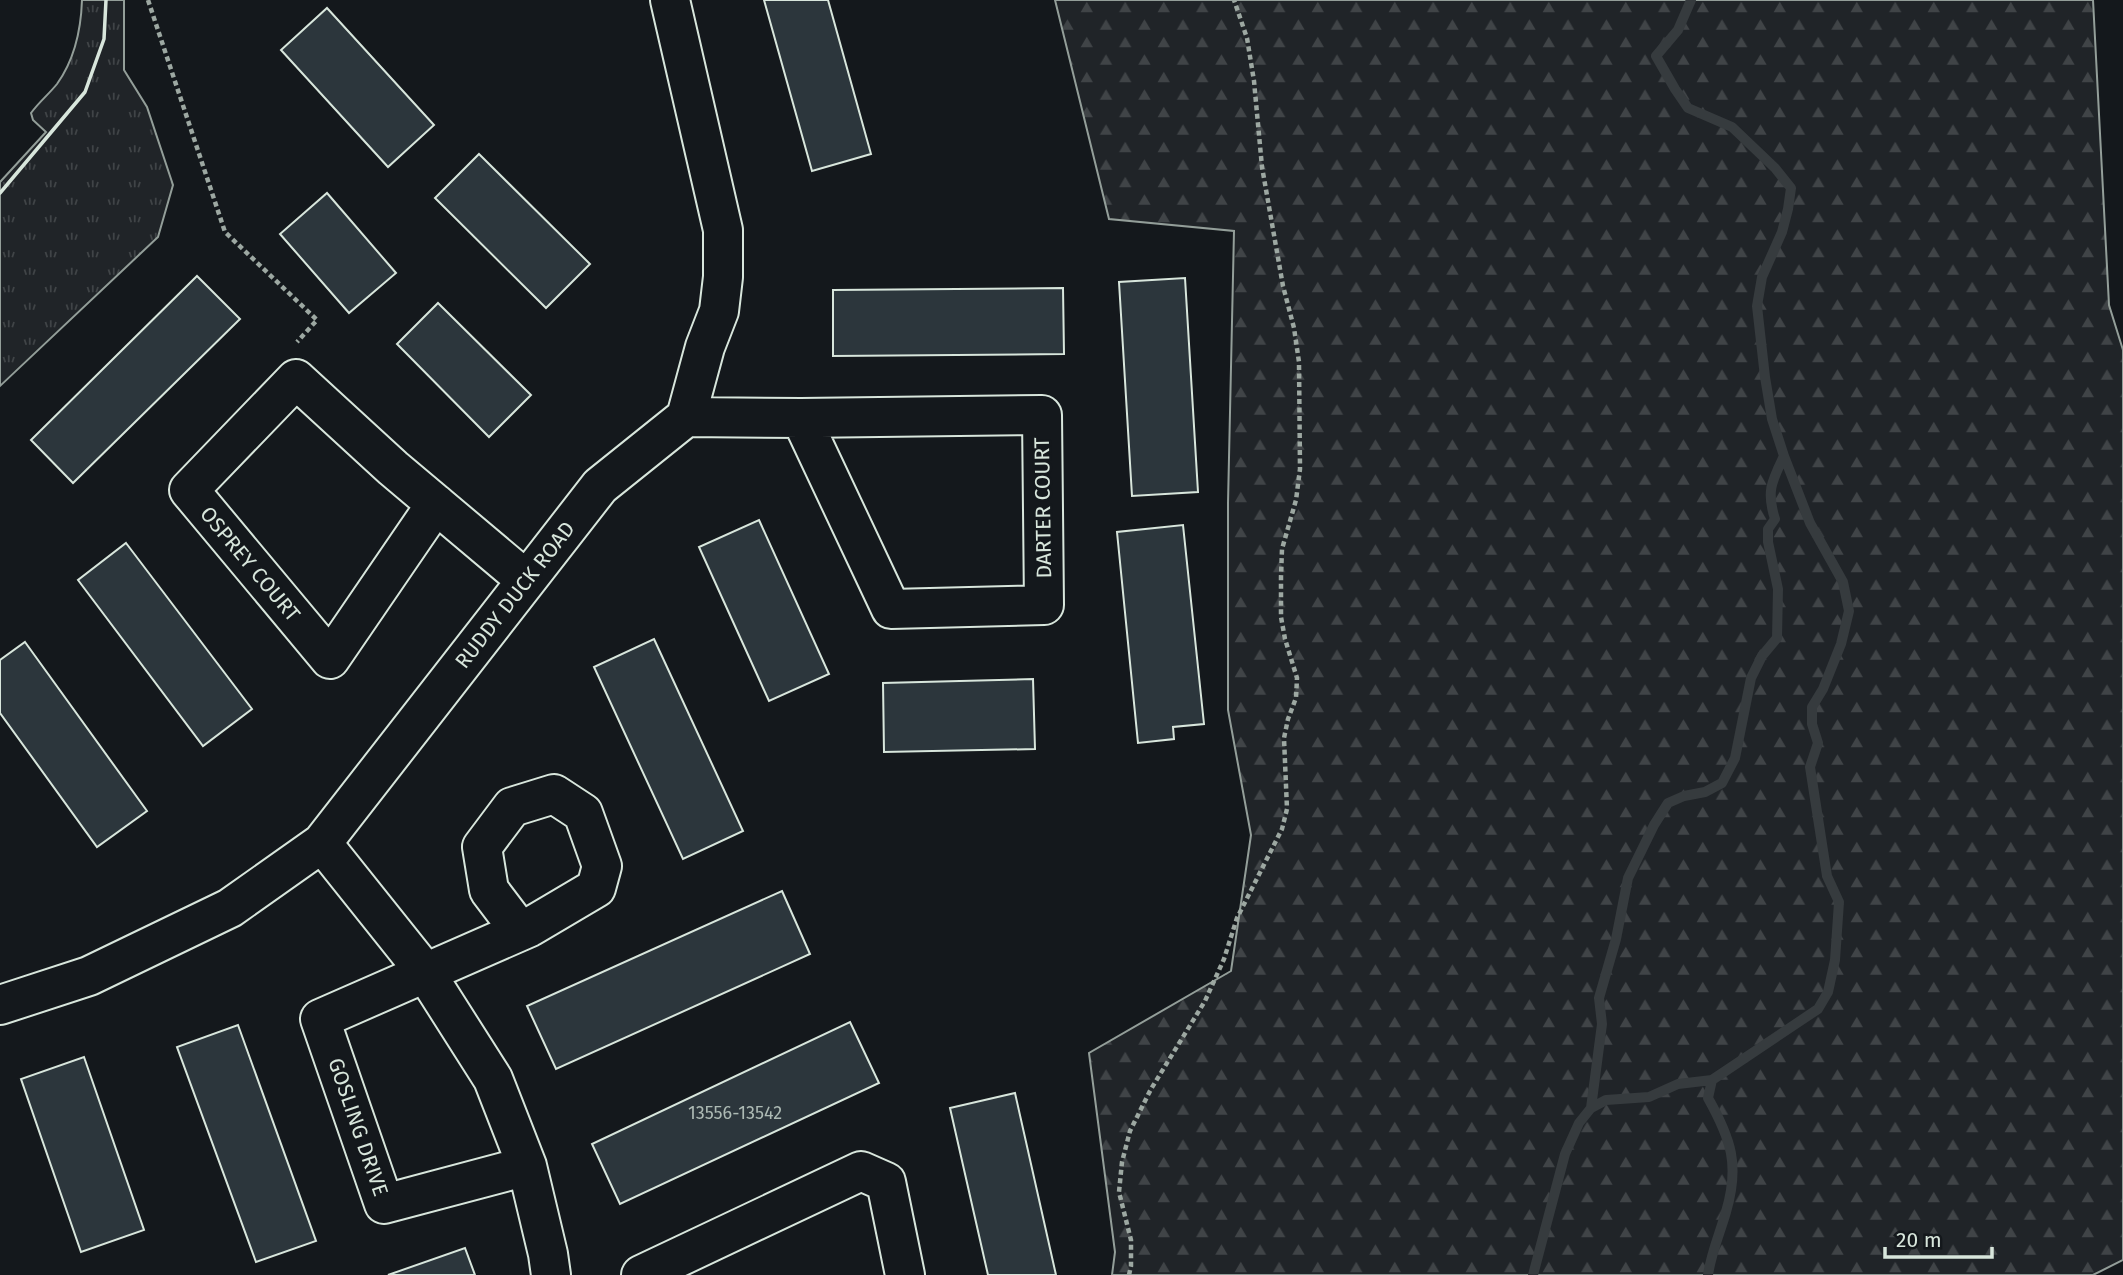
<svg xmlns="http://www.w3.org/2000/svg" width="2123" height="1275" font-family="'Fira Sans',sans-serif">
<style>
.grass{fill:url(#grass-tufts);stroke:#939e99;stroke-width:2}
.forest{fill:url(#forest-firs);stroke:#939e99;stroke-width:2}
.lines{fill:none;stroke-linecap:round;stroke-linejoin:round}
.stream{stroke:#363b3e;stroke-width:10}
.building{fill:#2c363c;stroke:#d8e6dc;stroke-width:2}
.minor-casing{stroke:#d8e6dc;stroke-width:42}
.path{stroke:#9da8a2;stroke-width:4.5;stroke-dasharray:5 3.5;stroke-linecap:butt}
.minor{stroke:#14181c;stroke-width:38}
.wall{stroke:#d8e6dc;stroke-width:3.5}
.labels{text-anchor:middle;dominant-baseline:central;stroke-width:5;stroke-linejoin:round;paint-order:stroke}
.number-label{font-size:18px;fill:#adbab4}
.street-label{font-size:21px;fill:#d8e6dc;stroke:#14181c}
</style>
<defs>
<pattern id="grass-tufts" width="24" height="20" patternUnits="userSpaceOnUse" patternTransform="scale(1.75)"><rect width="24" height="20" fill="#202428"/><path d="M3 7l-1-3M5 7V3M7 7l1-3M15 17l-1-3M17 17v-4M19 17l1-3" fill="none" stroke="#404447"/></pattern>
<pattern id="forest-firs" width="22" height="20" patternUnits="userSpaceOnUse" patternTransform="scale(1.75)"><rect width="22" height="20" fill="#202428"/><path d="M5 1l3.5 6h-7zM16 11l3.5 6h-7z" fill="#404447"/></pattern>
</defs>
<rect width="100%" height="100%" fill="#14181c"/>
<!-- grass -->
<path class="grass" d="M82,0h42v70l23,37 26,78 -15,52 -158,149v-204l46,-50 -13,-12 -2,-7c8,-11 18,-19 26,-29 18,-25 24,-54 25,-84z"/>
<!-- forest -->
<path class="forest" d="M1055,0h1038l16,305 14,45v910l-30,15h-981l3,-23 -26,-199 142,-82 20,-136 -23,-125v-207l6,-272 -125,-12z"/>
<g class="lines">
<!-- stream -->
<path class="stream" d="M1691,0l-13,30 -22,26 19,33 13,19 44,19 43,41 16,20 -3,21 -6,23 -20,45 -5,29 8,71 7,42 12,37 26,67 33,59 6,29 -8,33 -18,45 -11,18v17l6,19 -8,24 17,109 12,26 -4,58 -7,32 -10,17 -106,71 -4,18c23,41 32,67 18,114 -6,21 -15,41 -18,63
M1591,1108l11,-84 -3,-26 17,-59 12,-61 26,-53 14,-22 16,-7 21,-4 17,-9 13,-25 16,-80 11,-22 15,-18 1,-49 -10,-47v-13l7,-10c-9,-28 -3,-38 9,-63
M1533,1275l32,-121 14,-31 12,-15 15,-8 43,-3 29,-13 34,-4"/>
</g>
<!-- building -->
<path class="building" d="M764,0h64l43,154 -59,17z
M327,8l107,117 -46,42 -107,-117z
M479,154l111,110 -44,44 -111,-110z
M327,193l69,80 -47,40 -69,-79z
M197,276l43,43 -167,164 -42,-43z
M1185,278l13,214 -66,4 -13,-214z
M1063,288l1,66 -231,2v-66z
M438,303l93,92 -42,42 -92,-93z
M759,520l70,154 -60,27 -70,-154z
M1183,525l21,199 -31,3 1,12 -36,4 -21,-211z
M126,543l126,166 -49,37 -125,-166z
M654,639l89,192 -60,28 -89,-192z
M25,642l122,169 -50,36 -97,-134v-53z
M1033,679l2,70 -151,3 -1,-69z
M782,891l28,63 -254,115 -29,-63z
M850,1022l29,61 -259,121 -28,-60z
M238,1025l78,216 -60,21 -79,-215z
M84,1057l60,173 -63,22 -60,-173z
M1015,1093l41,182h-68l-38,-167z
M465,1248l10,27h-87z"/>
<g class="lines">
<defs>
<path id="minor" d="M686,417l115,1 241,-3 2,190 -153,4 -90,-191
M436,504l-106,155 -141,-169 107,-111 97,89 133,112
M322,843l103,129 68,107 34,87 21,88 3,21
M520,931l-31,-41 -7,-43 30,-40 42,-13 29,19 19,53 -6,22 -66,39 -210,92 64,185 143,-38
M0,1005l89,-29 141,-68 92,-65 278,-357 86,-69 19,-70 14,-36 4,-34v-47l-53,-230
M641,1275l220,-104 25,11 19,93"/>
</defs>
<!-- minor casing -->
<use href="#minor" class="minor-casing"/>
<!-- path -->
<path class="path" d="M148,0l77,232 92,88 -20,22
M1129,1275l2,-9v-26l-12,-48 3,-30 8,-31 21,-42 54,-88 19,-42 13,-41 45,-89 5,-20 -3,-71 4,-19 8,-21 1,-20 -12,-39 -4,-22v-40l1,-28 14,-49 4,-31 -1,-107 -5,-34 -11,-42 -21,-119 -8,-86 -7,-43 -13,-38"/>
<!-- minor -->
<use href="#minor" class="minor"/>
<!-- wall -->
<path class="wall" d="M0,193l85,-101 19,-53 2,-39"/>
</g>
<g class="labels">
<!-- number labels -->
<g class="number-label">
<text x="735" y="1113">13556-13542</text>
</g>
<!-- street labels -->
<g class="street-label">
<text transform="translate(1043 508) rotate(-91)">DARTER COURT</text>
<text transform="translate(250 564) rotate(50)">OSPREY COURT</text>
<text transform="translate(515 595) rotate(-52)">RUDDY DUCK ROAD</text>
<text transform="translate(358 1127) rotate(71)">GOSLING DRIVE</text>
</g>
</g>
<!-- scale -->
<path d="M1885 1247v10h107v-10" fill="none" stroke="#d8e6dc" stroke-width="3.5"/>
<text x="1896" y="1247" font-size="21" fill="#d8e6dc" stroke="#14181c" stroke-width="5" paint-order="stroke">20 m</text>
</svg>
